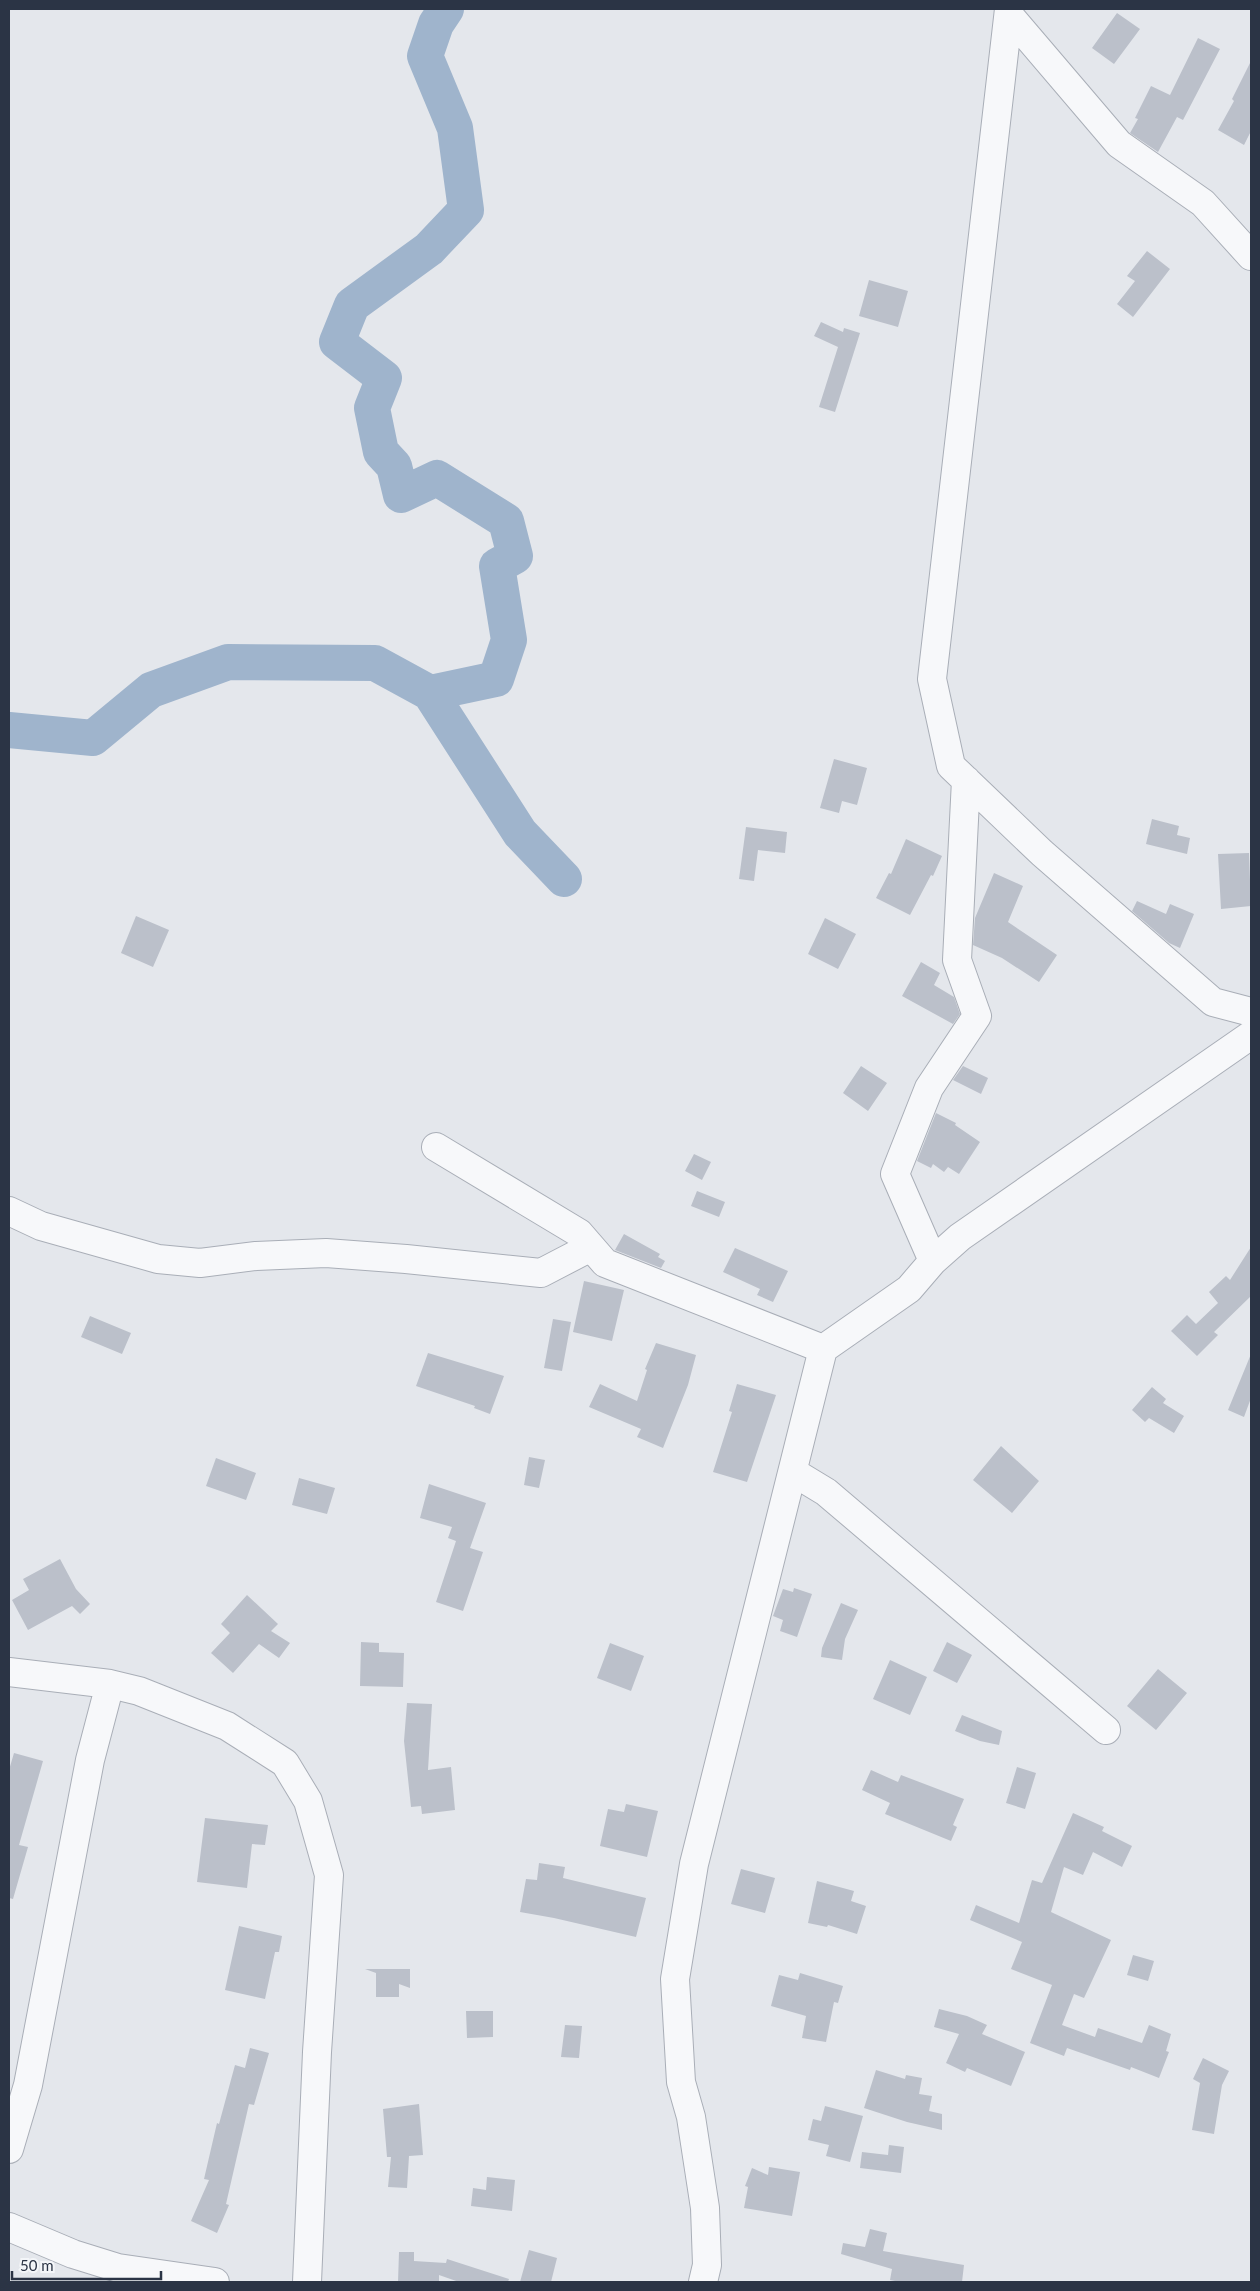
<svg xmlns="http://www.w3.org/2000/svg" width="1260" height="2291" font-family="Lato,sans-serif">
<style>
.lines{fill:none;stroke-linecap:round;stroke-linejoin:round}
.river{stroke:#9fb4cc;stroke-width:36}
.building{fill:#bbc0ca}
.minor-casing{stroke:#a9aeb7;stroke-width:30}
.minor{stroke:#f7f8fa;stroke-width:28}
</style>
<rect width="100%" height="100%" fill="#e4e7ec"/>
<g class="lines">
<!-- river -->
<path class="river" d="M430,693l66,-14 13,-39 -12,-74 18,-10 -9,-35 -69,-43 -36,17 -7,-29 -13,-14 -9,-44 12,-30 -47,-36 15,-37 77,-56 37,-39 -11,-82 -30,-72 11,-32 10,-15
M9,730l84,8 58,-48 77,-28 147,1 55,30 90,140 44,46"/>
</g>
<!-- building -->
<path class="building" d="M1117,13l23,16 -26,35 -22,-16z
M1198,38l22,11 -37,71 -6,-3 -19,35 -28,-19 8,-14 -3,-1 16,-32 19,9z
M1251,61v70l-7,14 -26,-15 16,-29 -2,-2z
M1147,251l23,18 -37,48 -16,-13 18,-23 -8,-5z
M869,280l39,11 -10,36 -39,-11z
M821,322l22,10 1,-4 16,5 -25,79 -16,-5 19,-60 -24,-11z
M834,759l33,9 -10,37 -15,-4 -3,12 -19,-5z
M1152,819l27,7 -2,9 13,3 -3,16 -41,-10z
M746,827l41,5 -2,21 -27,-3 -4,31 -15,-2z
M906,839l36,17 -9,20 -2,-1 -21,40 -34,-17 13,-25 2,1z
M1249,853l2,53 -30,3 -3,-55z
M994,873l29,13 -15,36 49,33 -18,27 -37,-24 -29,-13 2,-27z
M1137,901l29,13 4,-10 24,10 -14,34 -11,-5 -37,-32z
M136,916l33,14 -16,37 -32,-14z
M825,918l31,16 -18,35 -30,-15z
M921,962l19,11 -6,12 20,12 6,17 -7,10 -51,-28z
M861,1066l26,17 -19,28 -25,-18z
M963,1066l25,12 -7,16 -28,-14z
M936,1113l20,10 -1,2 25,17 -21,32 -11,-7 -4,5 -11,-8 -2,4 -14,-7z
M694,1154l17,8 -9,18 -17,-9z
M697,1191l28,11 -6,15 -28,-11z
M624,1234l36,20 -2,3 7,4 -4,7 -46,-18z
M1251,1247v49l-37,36 4,3 -21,21 -26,-25 16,-16 9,9 22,-21 -9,-11 17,-16 4,4z
M735,1248l53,23 -15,31 -16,-7 3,-6 -37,-17z
M584,1281l40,9 -12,51 -39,-9z
M90,1316l41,17 -9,21 -41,-17z
M553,1319l18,3 -9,49 -18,-3z
M656,1343l40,12 -8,30 -25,63 -26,-11 4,-8 -52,-22 11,-23 37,17 10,-31 -2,-1z
M428,1353l76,23 -14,38 -16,-6 1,-2 -59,-20z
M1251,1354v44l-7,19 -16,-7z
M737,1384l39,11 -29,87 -34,-10 19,-60 -3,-1z
M1152,1387l14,12 -3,4 21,13 -10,17 -25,-15 -4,4 -13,-12z
M1001,1446l38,35 -27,32 -39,-33z
M529,1457l16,3 -6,28 -15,-3z
M216,1458l40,15 -10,27 -40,-14z
M299,1478l36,10 -8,26 -35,-9z
M429,1484l57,19 -16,45 13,4 -20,59 -27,-9 20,-61 -8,-3 4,-11 -32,-9z
M60,1559l16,30 14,15 -10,10 -8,-8 -44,24 -16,-30 17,-10 -6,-11z
M794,1588l18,6 -15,43 -17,-6 3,-11 -10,-4 10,-27 10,3z
M247,1595l31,29 -7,7 19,12 -11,15 -20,-14 -26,29 -22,-20 19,-20 -9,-9z
M841,1603l17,7 -13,29 -3,21 -21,-3 1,-9z
M361,1642l18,1v9l25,1 -1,34 -43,-1z
M947,1642l25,13 -15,28 -24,-12z
M610,1643l34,13 -13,35 -34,-13z
M890,1660l37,17 -17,38 -37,-16z
M1158,1669l29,24 -31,37 -29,-24z
M407,1703l25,1 -4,66 23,-3 4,43 -33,4 -1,-8 -10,1 -7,-66z
M962,1715l40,16 -3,14 -19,-4 -25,-10z
M14,1753l29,8 -24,84 9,2 -15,52 -4,-1v-128z
M1017,1767l19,6 -11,36 -19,-6z
M871,1770l27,12 3,-7 63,24 -11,26 4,2 -6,14 -66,-27 5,-11 -28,-13z
M626,1804l32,7 -11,46 -47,-11 8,-37 16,3z
M1073,1813l31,14 -2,4 30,15 -10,21 -29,-15 -10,23 -19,-8 -13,45 60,28 -27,58 -10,-4 -12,31 33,12 3,-9 44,15 7,-18 22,9 -5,17 3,1 -10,26 -28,-11 -1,3 -63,-22 -3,8 -34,-13 22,-58 -41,-16 11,-27 -52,-22 6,-15 43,18 13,-43 10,3z
M205,1818l63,7 -3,20 -13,-1 -5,44 -50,-6z
M539,1863l26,4 -2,11 83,20 -10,39 -82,-19 -34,-6 6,-33 11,1z
M741,1869l34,9 -10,35 -34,-9z
M817,1881l37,10 -3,10 15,5 -9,28 -29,-9 -1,2 -19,-4z
M239,1926l43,10 -3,16h-4l-10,47 -40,-9z
M1133,1955l21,6 -6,20 -21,-6z
M365,1969h45v19l-11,-4v13h-23v-24z
M800,1973l43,13 -5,17 -4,-1 -8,40 -24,-4 4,-22 -35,-10 8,-31 19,5z
M939,2009l28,7 20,9 -5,9 43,18 -14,34 -44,-18 -2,4 -19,-9 13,-29 -25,-7z
M466,2011h27v26l-26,1z
M565,2025l17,1 -3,32 -18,-1z
M250,2048l19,5 -15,52 -5,-1 -23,100 3,1 -12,28 -26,-12 18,-41 -5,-1 13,-56 2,1 16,-59 10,3z
M1203,2058l26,13 -7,14 -8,49 -22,-4 8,-47 -7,-4z
M876,2070l29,9 1,-4 16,3 -3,16 13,2 -3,15 13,3v16l-35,-8 -43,-14z
M419,2104l4,51 -14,1 -2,32 -19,-1 3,-30h-4l-4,-48z
M825,2106l38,10 -13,46 -24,-6 3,-11 -21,-5 5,-21 8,2z
M889,2145l15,2 -3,26 -41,-5 2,-16 26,3z
M769,2167l31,5 -8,44 -48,-8 4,-21 -3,-1 7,-18 16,7z
M487,2177l28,3 -3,31 -41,-5 2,-18 13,2z
M870,2229l17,4 -4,18 81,14 -2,17h-62l-10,-2 2,-11 -51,-15 2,-11 22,4z
M529,2250l28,8 -6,24h-31z
M399,2252h15v9l32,2 1,-4 62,20 -1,3h-49l-20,-7v7h-41z"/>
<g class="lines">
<defs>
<path id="minor" d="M1009,9l-77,670 19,87 91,87 171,149 38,10
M1009,15l110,129 84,59 48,53
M436,1147l143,86 26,30 218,86
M9,1211l32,15 117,33 42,4 56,-7 70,-3 80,6 135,14 50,-26
M933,1261l-38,-87 34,-86 48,-72 -20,-56 9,-180
M793,1472l33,20 280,238
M9,1672l101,12 29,7 88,35 58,37 23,38 21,74 -12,177 -10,230
M9,2149l19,-64 62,-325 20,-76
M9,2227l64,27 45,14 97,14
M703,2282l4,-17 -2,-57 -14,-91 -10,-35 -6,-103 19,-115 129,-515 86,-60 24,-28 27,-24 291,-202"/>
</defs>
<!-- minor casing -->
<use href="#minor" class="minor-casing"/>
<!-- minor -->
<use href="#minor" class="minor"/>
</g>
<!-- border -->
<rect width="1260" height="2291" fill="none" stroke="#2b3445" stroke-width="20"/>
<!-- scale -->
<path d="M12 2271v8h149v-8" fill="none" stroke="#2b3445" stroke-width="2.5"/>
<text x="20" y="2271" font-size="15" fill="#2b3445" stroke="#f4f6f9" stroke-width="4" paint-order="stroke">50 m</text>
</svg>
